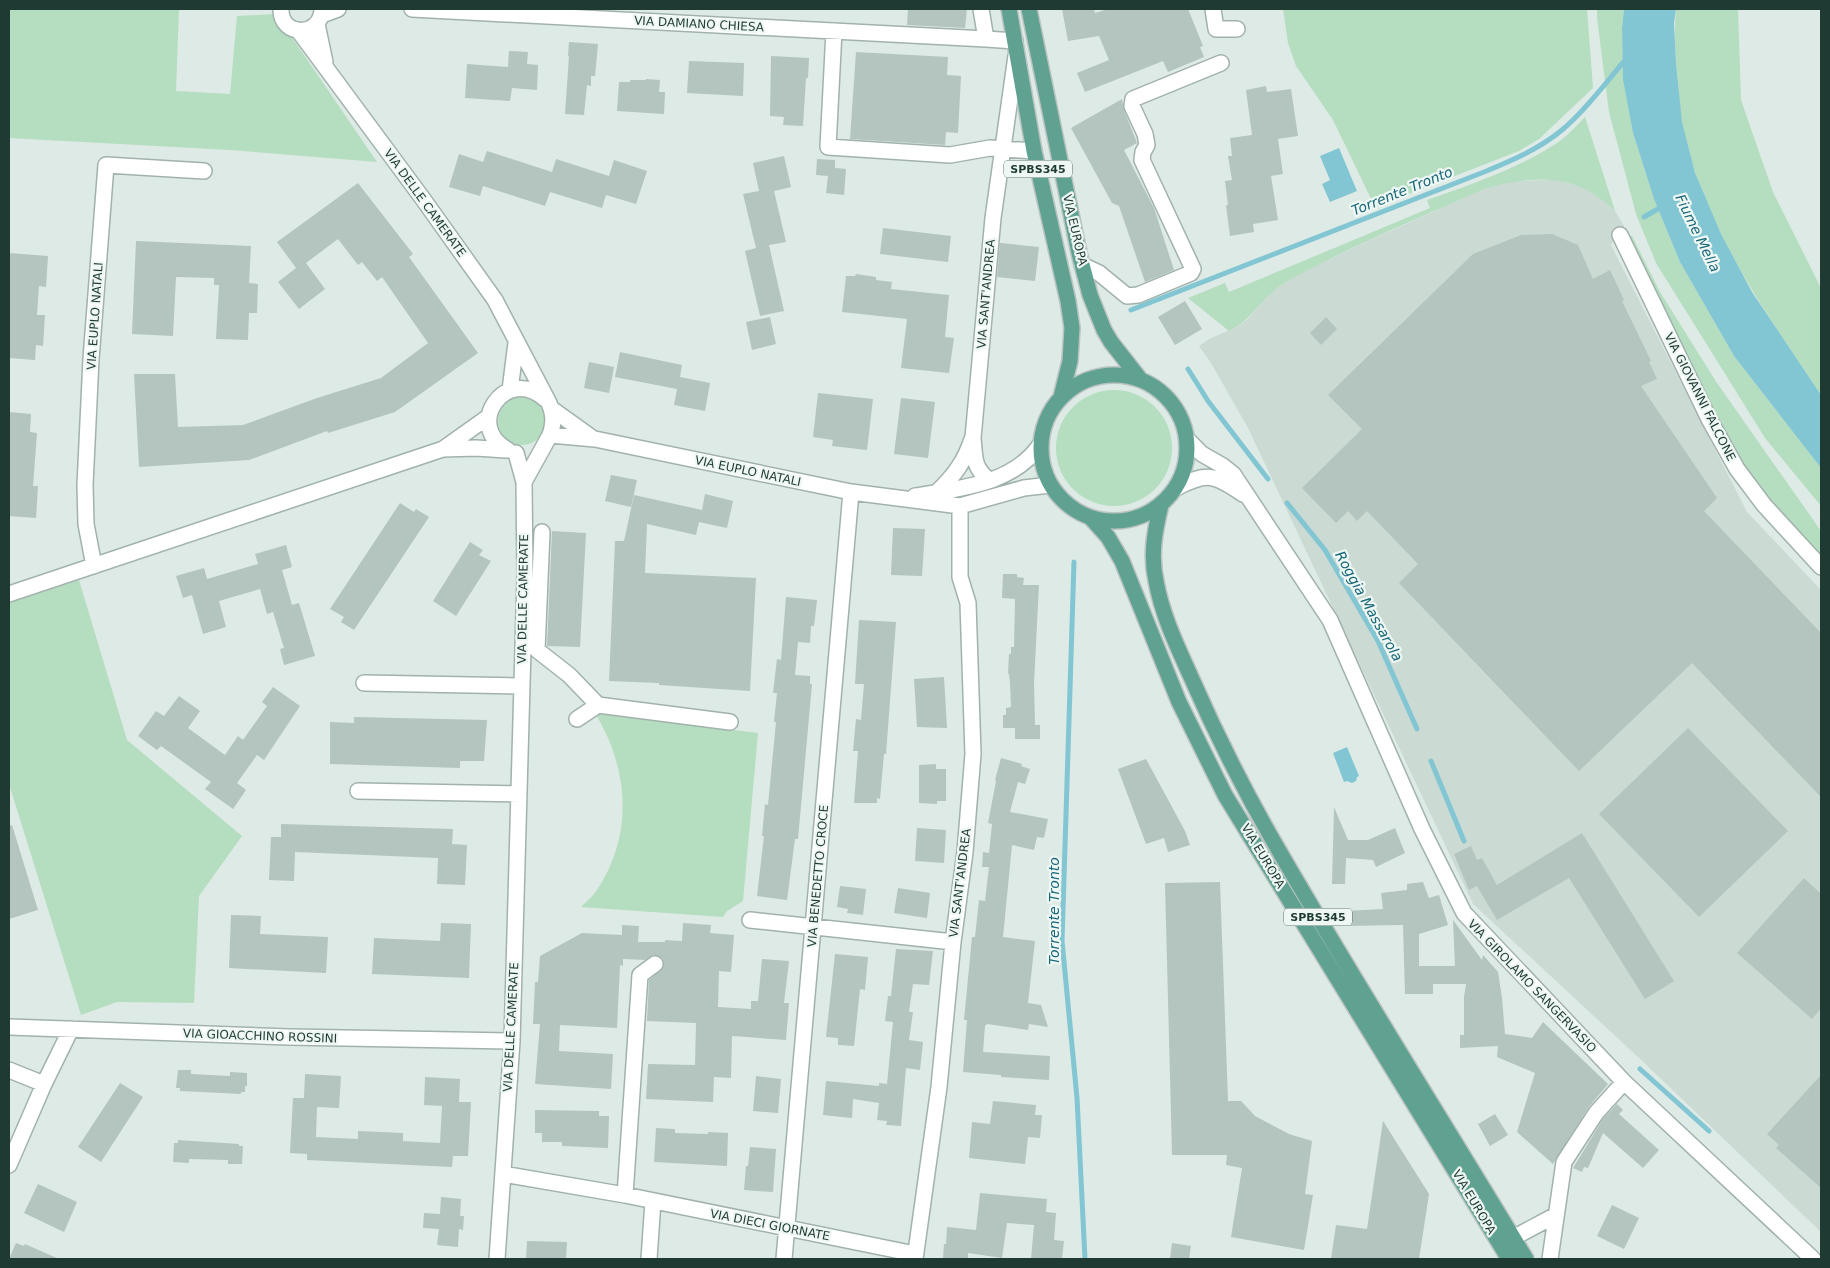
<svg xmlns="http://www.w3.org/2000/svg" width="1830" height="1268" font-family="'DejaVu Sans',sans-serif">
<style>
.built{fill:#ccdad4}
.green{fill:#b5ddc0}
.water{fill:#82c5d3}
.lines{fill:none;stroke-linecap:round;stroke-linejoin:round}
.stream{stroke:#82c5d3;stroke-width:5}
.building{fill:#b3c5be}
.street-casing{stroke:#a1b2ac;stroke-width:18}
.primary-casing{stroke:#bcc4c2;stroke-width:18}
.street{stroke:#fff;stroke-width:15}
.primary{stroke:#60a292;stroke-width:15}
.labels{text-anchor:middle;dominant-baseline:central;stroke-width:4.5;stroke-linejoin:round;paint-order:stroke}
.shield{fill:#eef7f3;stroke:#5d736d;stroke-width:1}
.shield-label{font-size:11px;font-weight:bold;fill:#1f3a33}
.street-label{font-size:12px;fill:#1f3a33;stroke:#eef7f3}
.water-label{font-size:14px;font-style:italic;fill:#176678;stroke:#eef7f3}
</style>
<rect width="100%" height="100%" fill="#deeae5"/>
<!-- built -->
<path class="built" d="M1552,179l29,7 21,13 13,12 9,15 -13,19 136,267 74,78v642l-183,-175 -165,-153 -225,-476 -37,-65 -12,-17 10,-7 28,-12 11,-8 23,-28 36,-21 48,-23 129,-58 24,-7z"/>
<!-- green -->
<path class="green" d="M9,9h170l-3,82 54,3 7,-78 39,-2 101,148 -147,-12 -221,-12z
M1283,9h304l6,79 -54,51 -20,12 -144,56 -42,-87 -37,-54 -8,-23z
M1597,9h27l-2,19 1,52 10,53 21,66 26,63 54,94 87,112v38l-56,-68 -109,-175 -20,-49 -27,-102 -12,-94z
M1676,9h62l3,91 32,92 48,96v107c-56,-84 -120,-171 -139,-272 -3,-14 -3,-28 -4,-42 -3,-24 -4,-48 -2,-72z
M1585,117l30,94c-40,-39 -80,-36 -131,-22 -68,31 -137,58 -201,95 -21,12 -31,37 -54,47l-41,-33 37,-15 4,9 201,-84 -3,-8c45,-16 93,-32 133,-59 9,-7 17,-16 25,-24z
M1627,236h5l28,56 57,91 104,148v25l-55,-61 -46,-65z
M1056 448a58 58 0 1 1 116 0a58 58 0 1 1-116 0Z
M498 421a24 24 0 1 1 48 0a24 24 0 1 1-48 0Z
M79,580l48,160 115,96 -43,60 -5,107 -77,-1 -36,13 -72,-231v-181z
M595,713l163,20 -15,168 -16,10 -4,6 -142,-10c5,-5 12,-11 16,-17 37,-56 32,-121 -2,-177z"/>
<!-- water -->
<path class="water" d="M1624,9h52l-2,14 2,40 6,59 13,51 26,61 31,58 69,103v73l-87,-112 -54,-94 -26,-63 -21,-66 -10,-53 -1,-52z
M1339,148l18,43 -27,11 -8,-18 8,-4 -10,-24z
M1347,747l12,29 -2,1 -1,4 -4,2 -5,-2 -3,1 -11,-29z"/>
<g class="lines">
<!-- stream -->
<path class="stream" d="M1644,217l19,-11
M1131,310l353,-138c27,-11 55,-23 78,-42 24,-20 44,-48 65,-72
M1188,369l20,32 60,78
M1287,503l38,47 53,91 39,88
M1074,562l-12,379 15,157 8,161
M1431,761l33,80
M1640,1069l69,62"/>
</g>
<!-- building -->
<path class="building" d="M908,9h59l-2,19 -58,-3z
M1062,9h32l1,4 13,-4h80l15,37 -3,1 4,10 -36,15 -5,-11 -78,31 -8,-19 32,-13 -10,-24 -31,5z
M569,42l29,2 -3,32h-4v10l-4,-1 -3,30 -19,-1 4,-58h-1z
M509,51l19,1 -1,12 11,1 -1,25 -25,-2 -2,13 -45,-3 2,-34 41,3z
M856,52l92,5 -1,18 14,1 -3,57 -12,-1 -1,13 -95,-6z
M771,56l38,2 -1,20h-2l-3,48 -20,-1 1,-8 -14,-1z
M689,61l55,2 -1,33 -56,-3z
M646,79l14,1 -1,12h6l-1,22 -47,-3 2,-29h11v-2h16z
M1266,86l1,6 24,-3 7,47 -20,3 5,35 -12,2 7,44 -25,4 1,8 -24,4 -4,-31h2l-3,-24 7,-1 -4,-24h4l-2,-18 22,-3 -6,-45z
M1122,99l2,11 13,33 -13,7 30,58 20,62 -29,12 -26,-76 -7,-3 -41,-75z
M487,151l65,21 4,-13 53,17 5,-16 33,11 -11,33 -30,-9 -4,13 -52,-16 -5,14 -62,-20 -3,10 -31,-9 10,-33 24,8z
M784,156l7,31 -17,4 12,51 -17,3 15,66 -24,5 -15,-65 11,-3 -13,-54 16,-3 -6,-28z
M817,159l18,1v8l11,1 -2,26 -18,-2 2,-17 -12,-1z
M358,183l55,71 -4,3 69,96 -83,59 -67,21 -1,-2 -78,29 -110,7 -5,-93h41l3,53 65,-2 74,-27 64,-20 47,-35 -46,-66 -5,4 -15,-19 -4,3 -20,-26 -32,24 19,26 -26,20 -21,-27 18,-14 -19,-26z
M883,228l68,8 -3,26 -68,-8z
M1552,234l26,11 15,34 17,-9 14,30 -2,1 29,60 -2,1 8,17 -16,7 76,112 -13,13 117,122v164l-129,-134 -113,108 -180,-188 19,-19 -51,-53 -10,10 -9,-10 -12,12 -34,-35 60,-59 -34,-34 145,-141 48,-19z
M136,241l115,5 -2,37 9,1 -1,29h-8l-1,27 -32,-1 3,-54h-5v-7l-38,-1 -3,59 -41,-2z
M1000,243l39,4 -4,34 -38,-4z
M9,253l39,3 -2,31 -7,-1 -2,29h8l-2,31 -7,-1 -1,15 -26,-2z
M856,274l20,3v3l16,2 -1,7 58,6 -4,42 9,1 -5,35 -48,-5 6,-49 -65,-7 4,-36h9z
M1185,301l17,28 -27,16 -17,-28z
M770,317l6,27 -24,6 -6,-28z
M1326,317l11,12 -16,16 -11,-12z
M620,352l62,13 -2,12 30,6 -5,28 -31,-6 3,-16 -62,-12z
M589,362l25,5 -5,26 -25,-5z
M818,393l55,6 -6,51 -35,-4 1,-6 -20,-3z
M901,398l34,4 -7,56 -34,-4z
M9,412l22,2 -1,18 7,1 -4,53h5l-2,32 -27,-2z
M611,475l26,5 -6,27 -26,-6z
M705,494l28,7 -6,27 -28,-6 -3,13 -49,-11 -2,49 111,5 -6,113 -91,-6v-2l-50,-2 6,-140h9l10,-46 68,15z
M400,503l14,9 2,-3 13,8 -75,113 -13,-8 3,-5 -14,-8z
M893,528l32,1 -3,47 -31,-1z
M552,531l34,2 -6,114 -33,-1z
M470,542l13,8 -4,5 12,6 -35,55 -23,-15z
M286,545l6,22 -10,3 10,35 7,-2 16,53 -31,9 -4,-16 4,-1 -11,-36 -6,2 -7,-25 -41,12 7,26 -23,7 -11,-39 -9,3 -7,-22 28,-8 3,11 51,-15 -3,-10z
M1003,574h14v3l7,1 -1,7h16l-5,98 1,42h5v14h-25v-11h-12v-13h3v-7l5,-1 -1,-24 -1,-9h-1l1,-20h2v-7h3l1,-48 -13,-1z
M786,597l31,3 -3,26h-3l-1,17 -12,-1 -3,33 15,1v8h2l-14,155h-3l-8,61 -30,-4 7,-60h-2l3,-32 3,1 8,-83h-2l3,-29h-4l4,-34 4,1z
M859,620l37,2 -10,132h-2l-4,45 -3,-1v5h-23l4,-52h-5l3,-32 5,1 3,-36h-9z
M944,677l3,51 -30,-1 -3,-48z
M273,687l27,19 -36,54 -7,-5 -20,28 9,7 -13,19 -28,-20 6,-7 -50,-36 -4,4 -19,-14 18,-25 8,5 15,-20 21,15 -12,17 37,27 13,-19 5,4 24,-34 -5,-4z
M354,717l133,3 -3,41h-24v7l-130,-4v-42l24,1z
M1688,728l100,103 -89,86 -100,-103z
M1001,758l21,6 -1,2 9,3 -5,15 -7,-2 -8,30 38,7 -4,19 -7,-1 -3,13 -22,-5 -9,92 32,4 -7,62 13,2 7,22 -19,-3 -1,6 -41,-6 -2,2 -2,26 67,4 -1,24 -48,-3v-2l-38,-3 4,-52h-3l8,-83h3l4,-37 6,1 4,-34h-7l1,-15 6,1 3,-29 -4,-1 8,-42 -1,-1z
M1146,759l39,72 5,14 -22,7 -4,-14 -18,6 -28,-75z
M936,764v5h10v32h-9v3l-18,-1v-38z
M1334,807l14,33h20l27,-12 10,25 -29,14 -3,-7 -27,-2 -1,26h-13z
M281,824l172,5 -1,15 15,1 -2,40 -28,-1 1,-26 -143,-6 -1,29 -25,-1 2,-43h10z
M12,825l26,85 -29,9v-93z
M917,828l29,2 -2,33 -29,-2z
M1582,833l92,148 -29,18 -76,-121 -72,42 -20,-34 -8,4 -15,-36 17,-8 6,14 5,-2 15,27z
M1804,878l17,16v114l-9,11 -75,-66z
M1220,882l8,219h13l14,15 34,18 23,7 -7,53 8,1 -9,55 -73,-13 11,-69 -16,-3 1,-10h-55l-7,-272z
M1423,882l6,16 10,-3 9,30 -29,9v32h36l-2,-46 29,40 1,-5 15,17 4,26 3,36 27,4 11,-16 65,62 -20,24 -35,56 -36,-32 18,-59 -38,-16 1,-11 -38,2v-13h4v-38l2,-13h-33v10h-28l-2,-69 -59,1v-15l39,-2 -2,-16 26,-3v-6z
M840,886l26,3 -3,26 -16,-2 1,-4 -11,-2z
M898,888l32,5 -3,25 -33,-5z
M231,915l30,1 -1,18 68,3 -2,36 -97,-5z
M441,923l30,1 -2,54 -97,-4 2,-36 66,3z
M683,923l28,2 -1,8 24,2 -3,37 -12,-1 -1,36 33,2v-8h7l4,-42 27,2 -5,42h5l-3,37 -54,-4 -1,42 -17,-1 -1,25 -67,-3 2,-35 47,1 1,-42 -49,-2 2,-41 14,-12v-9l-9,-4 -9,5 -22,-1v7l-3,-1 -3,63 -57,-3 -1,26 54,3 -2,35 -76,-5 5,-60h-7l2,-42h3l2,-26 42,-23 40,2v-10l17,1 -1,16h27v-2l17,1z
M896,949l37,2 -4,34 -16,-1 -4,28h4l-4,28 14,2 -3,28 -14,-2 -5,58 -15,-1 1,-4 -10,-1 2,-17 -26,-4 -1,19 -29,-3 3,-34 53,5v-3l8,1 6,-62 -8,-1 3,-25h3z
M835,954l33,3 -3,33 -5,-1 -6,57 -16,-1v-7l-12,-1z
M178,1070h13v4l39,2v-4l17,1v13h-2v6h-4v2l-61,-3v-3h-4z
M305,1074l36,2 -2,32 -22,-1 -1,30 42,2v-8l45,2v8l37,2 2,-37 -18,-1 1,-28 35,2 -1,23h12l-3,54h-15l-1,11 -145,-7v-6l-17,-1 3,-55h11z
M1821,1075v113l-45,-40 3,-3 -12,-11z
M756,1076l25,3 -3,34 -25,-2z
M120,1083l23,14 -42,65 -23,-15z
M993,1101l43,4 -1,10h7l-2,23 -12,-1 -3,27 -56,-6 3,-36 18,2z
M1617,1104l6,6 -4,4 40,36 -16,18 -40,-35 -15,35 -4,-1 -2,5 -9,-4 30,-49z
M535,1110l64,1v5h10l-1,32 -46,-2v-4h-20v-9h-7z
M1495,1114l13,21 -18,11 -12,-22z
M1383,1121l46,73 -10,65h-88l5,-34 31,4z
M656,1128l19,1v4l33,1v-2l20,1 -1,33 -73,-4z
M178,1140l61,4v2h4l-1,18h-14v-4l-39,-1v4l-16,-1 1,-19h4z
M750,1147l26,2 -3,43 -29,-2 2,-24h2z
M38,1184l39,18 -13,30 -40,-19z
M980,1193l67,6 -1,13 10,1 -2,27 10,1 -2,18h-31l3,-34 -27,-2 -5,35 -34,-5v6h-25l1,-15h2l1,-17 29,3z
M441,1197l20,2 -1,17h4l-1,14 -4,-1 -1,18 -21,-2 2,-16 -16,-1 1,-15 16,1z
M1612,1205l27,13 -15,31 -27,-13z
M527,1241l40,1 -1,17h-40z
M16,1243l8,3 1,-2 34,15h-50z
M1172,1243l19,3 -2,13h-19z"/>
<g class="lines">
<defs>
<path id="street" d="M281,9c-1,28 40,29 41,0
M412,9l574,30
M981,9l5,30 29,2
M1213,9l3,20h21
M322,15l16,-6
M317,24l8,38
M298,30l125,169 72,101 54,103c5,12 5,20 1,32l-26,47
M834,31l-6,116 122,8 40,-7 44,3
M1620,235l89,184 28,50 27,36 57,62
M1082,265l17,8 28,23 11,-1 53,-22 2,-4 -51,-109 1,-8 4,-7 -2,-11 -13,-28 1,-7 88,-36
M510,390l6,-47
M552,409l39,28
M550,435l45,4 256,53 109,14 64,-18 26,-3
M1187,439l15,15 21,12 10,8 97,146 92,209 42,84 160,169 189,177
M443,449l45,-32
M508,450c-45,-24 -2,-86 37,-51
M989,480c-16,-12 -14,-23 -16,-42l20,-220 23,-162
M1176,488c31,-16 38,-14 67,6
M937,492c17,-16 28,-31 35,-53
M915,496c45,-8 97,-11 125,-51
M542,532l-5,118 32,25 29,30 132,17
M94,566l-8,-42 -1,-39 6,-126 15,-194 98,6
M9,594l434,-145 33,-1 30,2
M364,683l157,3
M577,719l21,-14
M358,791l161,3
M750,920l203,22
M9,1027l280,10 223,4
M9,1070l35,14
M9,1165l35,-81 27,-55
M503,1174l122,21 290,59
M625,1195l15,-220 15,-11
M1513,1238l43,-23
M497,1259l15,-218 13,-464 -1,-95 -8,-29
M649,1259l4,-58
M784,1259l67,-767
M915,1259l24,-172 14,-145 12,-90 8,-98 -5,-151 -8,-26v-71
M1550,1259l14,-97 32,-49 28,-31"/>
<path id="primary" d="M1009,9l25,142 34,150 4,27 -2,33 -9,36
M1029,9l50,244 11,42 14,35 7,12 29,37
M1041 448a73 73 0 1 1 146 0a73 73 0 1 1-146 0Z
M1161,505c-6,25 -11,50 -5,76 6,34 21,65 35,96 27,62 57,121 91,179 79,136 163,269 244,403
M1090,517l18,20 14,24 57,141 46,93 284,464"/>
</defs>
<!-- street casing -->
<use href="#street" class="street-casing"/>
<!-- primary casing -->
<use href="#primary" class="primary-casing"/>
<!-- street -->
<use href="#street" class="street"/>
<!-- primary -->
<use href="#primary" class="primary"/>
</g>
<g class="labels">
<!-- shield labels -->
<g class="shield">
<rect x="1004" y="160.5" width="68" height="17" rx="4"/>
<rect x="1284" y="908.5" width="68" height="17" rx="4"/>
</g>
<g class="shield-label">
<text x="1038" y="169">SPBS345</text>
<text x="1318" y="917">SPBS345</text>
</g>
<!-- street labels -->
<g class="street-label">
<text transform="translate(699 24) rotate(3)">VIA DAMIANO CHIESA</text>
<text transform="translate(425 203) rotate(54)">VIA DELLE CAMERATE</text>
<text transform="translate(1075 230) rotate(77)">VIA EUROPA</text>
<text transform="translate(986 294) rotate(-85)">VIA SANT'ANDREA</text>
<text transform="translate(95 316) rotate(-86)">VIA EUPLO NATALI</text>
<text transform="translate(1700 397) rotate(63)">VIA GIOVANNI FALCONE</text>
<text transform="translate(748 471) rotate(12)">VIA EUPLO NATALI</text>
<text transform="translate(523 599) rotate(-89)">VIA DELLE CAMERATE</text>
<text transform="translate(1263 856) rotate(59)">VIA EUROPA</text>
<text transform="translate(818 876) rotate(-85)">VIA BENEDETTO CROCE</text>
<text transform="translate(960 883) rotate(-83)">VIA SANT'ANDREA</text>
<text transform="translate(1532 986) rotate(46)">VIA GIROLAMO SANGERVASIO</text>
<text transform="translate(511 1027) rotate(-87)">VIA DELLE CAMERATE</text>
<text transform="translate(260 1036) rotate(2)">VIA GIOACCHINO ROSSINI</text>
<text transform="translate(1474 1202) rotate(59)">VIA EUROPA</text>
<text transform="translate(770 1225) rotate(11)">VIA DIECI GIORNATE</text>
</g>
<!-- water labels -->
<g class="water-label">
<text transform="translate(1402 191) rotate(-22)">Torrente Tronto</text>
<text transform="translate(1698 233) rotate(64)">Fiume Mella</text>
<text transform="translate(1369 606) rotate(61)">Roggia Massarola</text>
<text transform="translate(1054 911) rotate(-90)">Torrente Tronto</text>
</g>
</g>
<!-- border -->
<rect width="1830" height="1268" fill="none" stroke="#1f3a33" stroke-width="20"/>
</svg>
